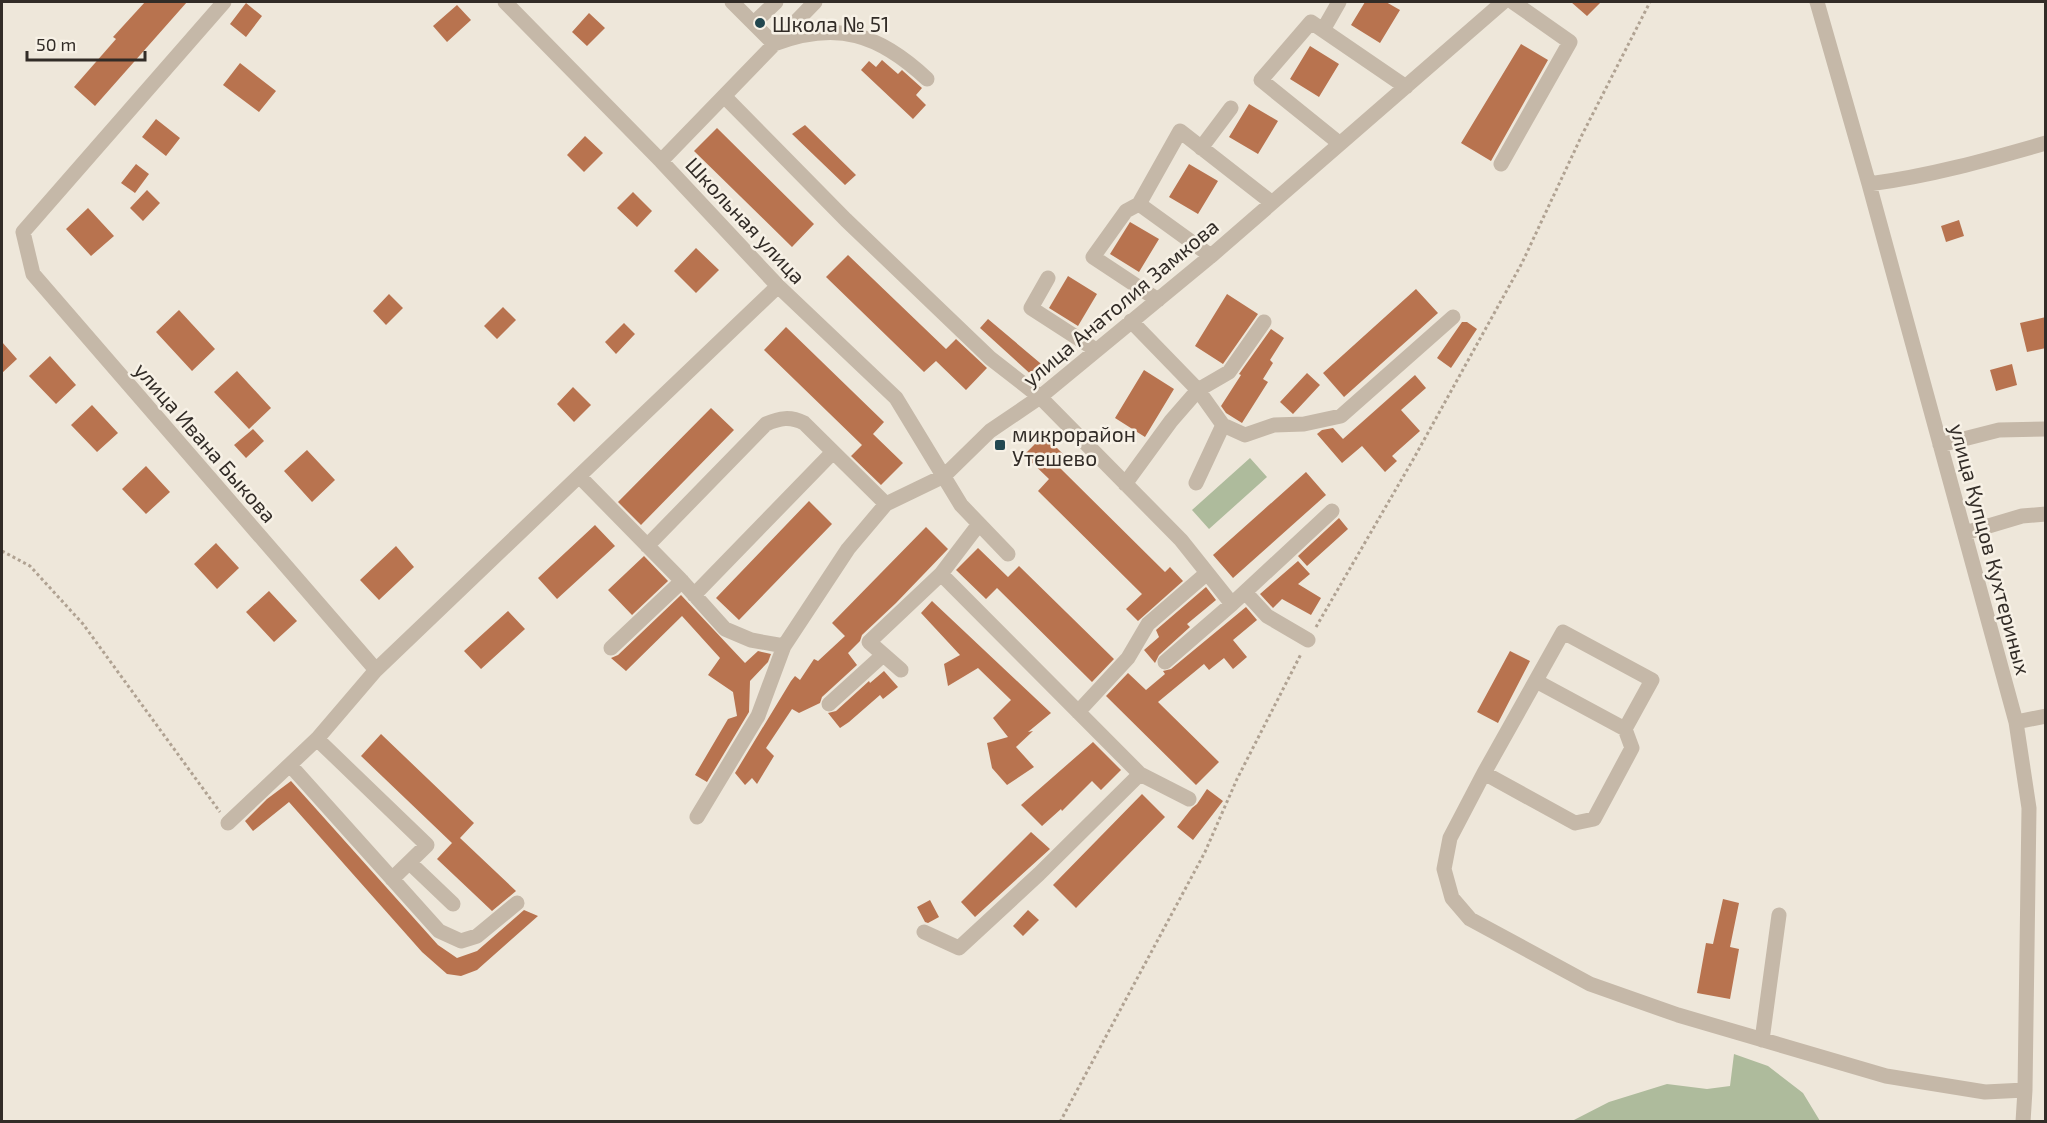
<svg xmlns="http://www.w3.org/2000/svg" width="2047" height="1123" font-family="'Exo 2',sans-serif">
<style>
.green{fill:#aebb9c}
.building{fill:#b8734f}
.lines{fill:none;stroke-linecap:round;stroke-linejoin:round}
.path{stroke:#b0a292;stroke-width:3;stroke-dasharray:3 3;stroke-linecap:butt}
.minor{stroke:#c5b8a8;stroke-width:15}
.poi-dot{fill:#22474f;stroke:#f7f1e6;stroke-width:2}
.labels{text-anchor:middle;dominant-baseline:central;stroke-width:5;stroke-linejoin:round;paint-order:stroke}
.poi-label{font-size:21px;fill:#322c27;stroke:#f7f1e6;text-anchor:start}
.street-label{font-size:21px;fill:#322c27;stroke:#f7f1e6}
</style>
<rect width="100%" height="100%" fill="#eee7da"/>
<!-- green -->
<path class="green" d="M1250,458l17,19 -58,52 -17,-19z
M1734,1054l34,12 35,27 17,28h-248l37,-19 58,-18 40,5 23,-3z"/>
<!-- building -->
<path class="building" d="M145,2h42l-92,104 -21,-19 42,-48 -3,-2z
M1365,2h21l14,8 -20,33 -29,-18z
M1571,2h30l-14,14z
M246,3l16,13 -16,21 -16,-13z
M457,5l14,15 -24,22 -14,-16z
M589,13l16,15 -18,18 -15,-14z
M1521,44l27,16 -57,101 -30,-18z
M1310,46l29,18 -20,33 -29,-18z
M882,60l16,14 4,-4 1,1 19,17 -6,7 10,10 -13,14 -52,-49 8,-9 7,6z
M240,63l36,28 -17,21 -36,-27z
M1249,104l29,17 -20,33 -29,-17z
M156,119l24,19 -14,18 -24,-19z
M805,125l51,50 -11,10 -53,-51z
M717,128l97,96 -22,23 -98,-96z
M585,136l18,17 -19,19 -17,-17z
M136,164l13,10 -14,19 -14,-10z
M1189,164l29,17 -20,33 -29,-17z
M147,190l13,13 -17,18 -13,-13z
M633,192l19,19 -15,16 -20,-19z
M88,208l26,28 -23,20 -25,-27z
M1959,220l5,16 -18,6 -5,-16z
M1130,222l29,17 -20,33 -29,-18z
M696,248l23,22 -23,23 -22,-22z
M848,255l98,94 10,-10 31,29 -21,22 -30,-29 -12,11 -98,-95z
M1068,276l29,18 -19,32 -29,-18z
M1416,289l22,24 -94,84 -21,-24z
M389,294l14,14 -17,17 -13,-14z
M1227,294l31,20 -35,50 -28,-18z
M503,307l13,13 -19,19 -13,-13z
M179,310l36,39 -23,22 -36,-39z
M2046,317v31l-19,4 -7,-29z
M988,319l58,49 -10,11 -56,-51z
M1462,322h5l10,7 -26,39 -14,-10z
M624,323l11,11 -19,20 -11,-12z
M786,327l98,95 -11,12 30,29 -22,22 -30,-29 11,-11 -98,-95z
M1271,329l13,9 -14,22 3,3 -10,16 5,3 -26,41 -16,-10 -5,-7 20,-31 -2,-1z
M2,342l15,17 -15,14z
M50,356l26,29 -20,19 -27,-28z
M2012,364l5,21 -21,6 -6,-21z
M1144,370l30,19 -29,48 -30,-19z
M237,371l34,37 -22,21 -35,-37z
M1307,373l13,12 -27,29 -13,-12z
M1415,375l11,13 -25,22 19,21 -28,25 5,5 -12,11 -23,-26 -20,17 -25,-29 5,-4 11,-2 10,11z
M573,387l18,18 -17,17 -17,-18z
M92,405l26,28 -21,19 -26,-27z
M711,408l23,22 -93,95 -23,-23z
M253,429l11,12 -18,17 -12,-13z
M1044,435l26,26 -10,7 105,104 5,-5 13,14 -45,40 -12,-12 16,-15 -104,-103 11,-12 -25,-24z
M307,450l28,30 -23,22 -28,-31z
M146,466l24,26 -24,22 -24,-25z
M1306,472l20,23 -93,83 -20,-23z
M809,501l23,23 -93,96 -23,-22z
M1339,518l9,11 -41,37 -9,-10z
M595,525l20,21 -58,53 -19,-21z
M926,527l22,22 -52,54 -34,32 -2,6 -12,12 9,12 -35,32 -2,6 -21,10 -7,-4 -26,39 8,8 -17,28 -5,-6 -7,7 -10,-12 56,-92 4,-5 5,4 14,-21 4,2 27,-25 -13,-13z
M216,543l23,25 -22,21 -23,-25z
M396,546l18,21 -35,33 -19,-20z
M978,548l30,29 11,-11 95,93 -22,23 -95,-94 -11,11 -30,-29z
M644,556l24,25 -36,34 -24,-25z
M1298,561l12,13 -12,10 23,14 -10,17 -29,-16 -9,9 -13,-14z
M1206,587l10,13 -29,24 3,3 -31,28 -4,8 -11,-13 15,-13 -3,-7z
M269,591l28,30 -23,21 -28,-30z
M681,595l64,68 13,-12 13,3 -3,8 -18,19 -1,31 -42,70 -12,-7 33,-56 9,-3 -4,-24 -25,-17 12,-17 -38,-42 -56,55 -15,-13 7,-3z
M932,601l119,112 -23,19 5,-1 -17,16 18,20 -27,18 -15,-17 -5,-25 21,-6 -15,-19 18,-18 -33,-32 -30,18 -4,-22 16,-9 -39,-42z
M1246,607l11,13 -24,20 14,17 -14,12 -9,-11 -15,12 -5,-6 -46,38 61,60 -23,23 -90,-89 22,-23 18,17 19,-16 -2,-3 8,-2z
M508,611l17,18 -44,40 -17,-18z
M1510,651l20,10 -32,62 -21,-11z
M884,671l14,16 -15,12 -3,-4 -31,27 -9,6 -12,-15 8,-2 33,-30 1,2z
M381,734l93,89 -14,15 56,53 -24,20 -55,-52 15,-16 -91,-87z
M1093,742l28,28 -20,20 -9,-9 -30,30 -1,-2 -19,17 -21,-21z
M291,781l147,164 19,13 20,-7 47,-41 14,6 -61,54 -16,6 -14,-2 -25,-22 -133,-150 -36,29 -8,-10 22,-22z
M1207,789l16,12 -30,39 -16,-13 15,-19 5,-4z
M1142,794l23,23 -89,91 -23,-23z
M1031,832l19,17 -75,68 -14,-15z
M1723,899l16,4 -9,44 9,2 -9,50 -33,-6 9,-50 7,1z
M930,900l9,17 -11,6 -3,-1 -8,-15z
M1028,910l11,10 -16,16 -10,-10z"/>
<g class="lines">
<!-- path -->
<path class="path" d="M2,551l28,15 53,58 137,188
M1316,627l98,-169 108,-195 60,-128 68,-133
M1060,1122l145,-270 32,-73 64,-125"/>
<!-- minor -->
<path class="minor" d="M224,2l-201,230 10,42 343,396
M505,2l156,159 117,125 118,112 65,107 47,49
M732,2l42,42c63,-24 105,-10 153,35
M1817,2l52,182 147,538 13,86 -4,282 -2,32
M754,23l22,-21
M1323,30l16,-28
M724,96l122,124 144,138 50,39 141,143 51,64
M1339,143l-78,-63 50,-58 95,65
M1201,148l30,-40
M661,161l154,-159
M1501,164l69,-122 -57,-40
M1869,184c61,-8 118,-24 177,-41
M1139,204l-13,7 -33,46 65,43
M1211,256l-72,-52 41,-73 91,71
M1048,278l-17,30 65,42
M1131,321l67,69 25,35 22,10 29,-10 30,-1 37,-8 112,-99
M1940,445l59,-15 47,-1
M580,477l100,102 45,50 26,11 33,6
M1196,483l27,-58
M1125,484l46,-63 27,-31 31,-18 35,-50
M1965,533l57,-17 24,-2
M647,546l119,-122c14,-6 24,-8 38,-1l82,81
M941,574l199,200 49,25
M1245,592l22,24 41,24
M694,595l139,-143
M611,648l71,-67
M1165,662l67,-58 100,-93
M901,670l-32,-28 72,-68 38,-50
M1536,681l89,48
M829,704l54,-49
M1078,712l50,-54 20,-34 59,-51
M2016,722l30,-6
M317,739l110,106 -35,34
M290,765l149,166 22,10 16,-5 40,-33
M1484,773l91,50 19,-4 38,-71 -7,-19 27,-49 -89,-48 -79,141 -34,65 -6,31 8,29 18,21 120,65 88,31 208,61 99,16 40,-2
M697,817l61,-101 26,-70 64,-97 38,-45 58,-28 46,-45 50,-34 171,-141 292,-254
M228,823l89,-84 59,-69 402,-384
M410,863l43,41
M924,932l35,16 80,-74 101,-100
M1762,1040l17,-125"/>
</g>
<!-- markers -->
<g class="poi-dot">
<circle cx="760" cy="23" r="6"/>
<rect x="994" y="439" width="12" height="12" rx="3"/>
</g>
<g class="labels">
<!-- poi labels -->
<g class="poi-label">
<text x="772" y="23">Школа № 51</text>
<text x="1012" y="433">микрорайон<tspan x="1012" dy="24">Утешево</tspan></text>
</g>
<!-- street labels -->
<g class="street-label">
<text transform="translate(746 220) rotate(47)">Школьная улица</text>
<text transform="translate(1120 302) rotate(-40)">улица Анатолия Замкова</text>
<text transform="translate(206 442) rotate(49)">улица Ивана Быкова</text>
<text transform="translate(1991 549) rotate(75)">улица Купцов Кухтериных</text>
</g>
</g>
<!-- border -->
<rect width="2047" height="1123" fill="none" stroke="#322c27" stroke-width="6"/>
<!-- scale -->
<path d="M27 51v9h118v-9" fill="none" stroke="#322c27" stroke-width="3"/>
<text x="36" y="51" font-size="18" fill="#322c27" stroke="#f7f1e6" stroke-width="4.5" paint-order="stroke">50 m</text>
</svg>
